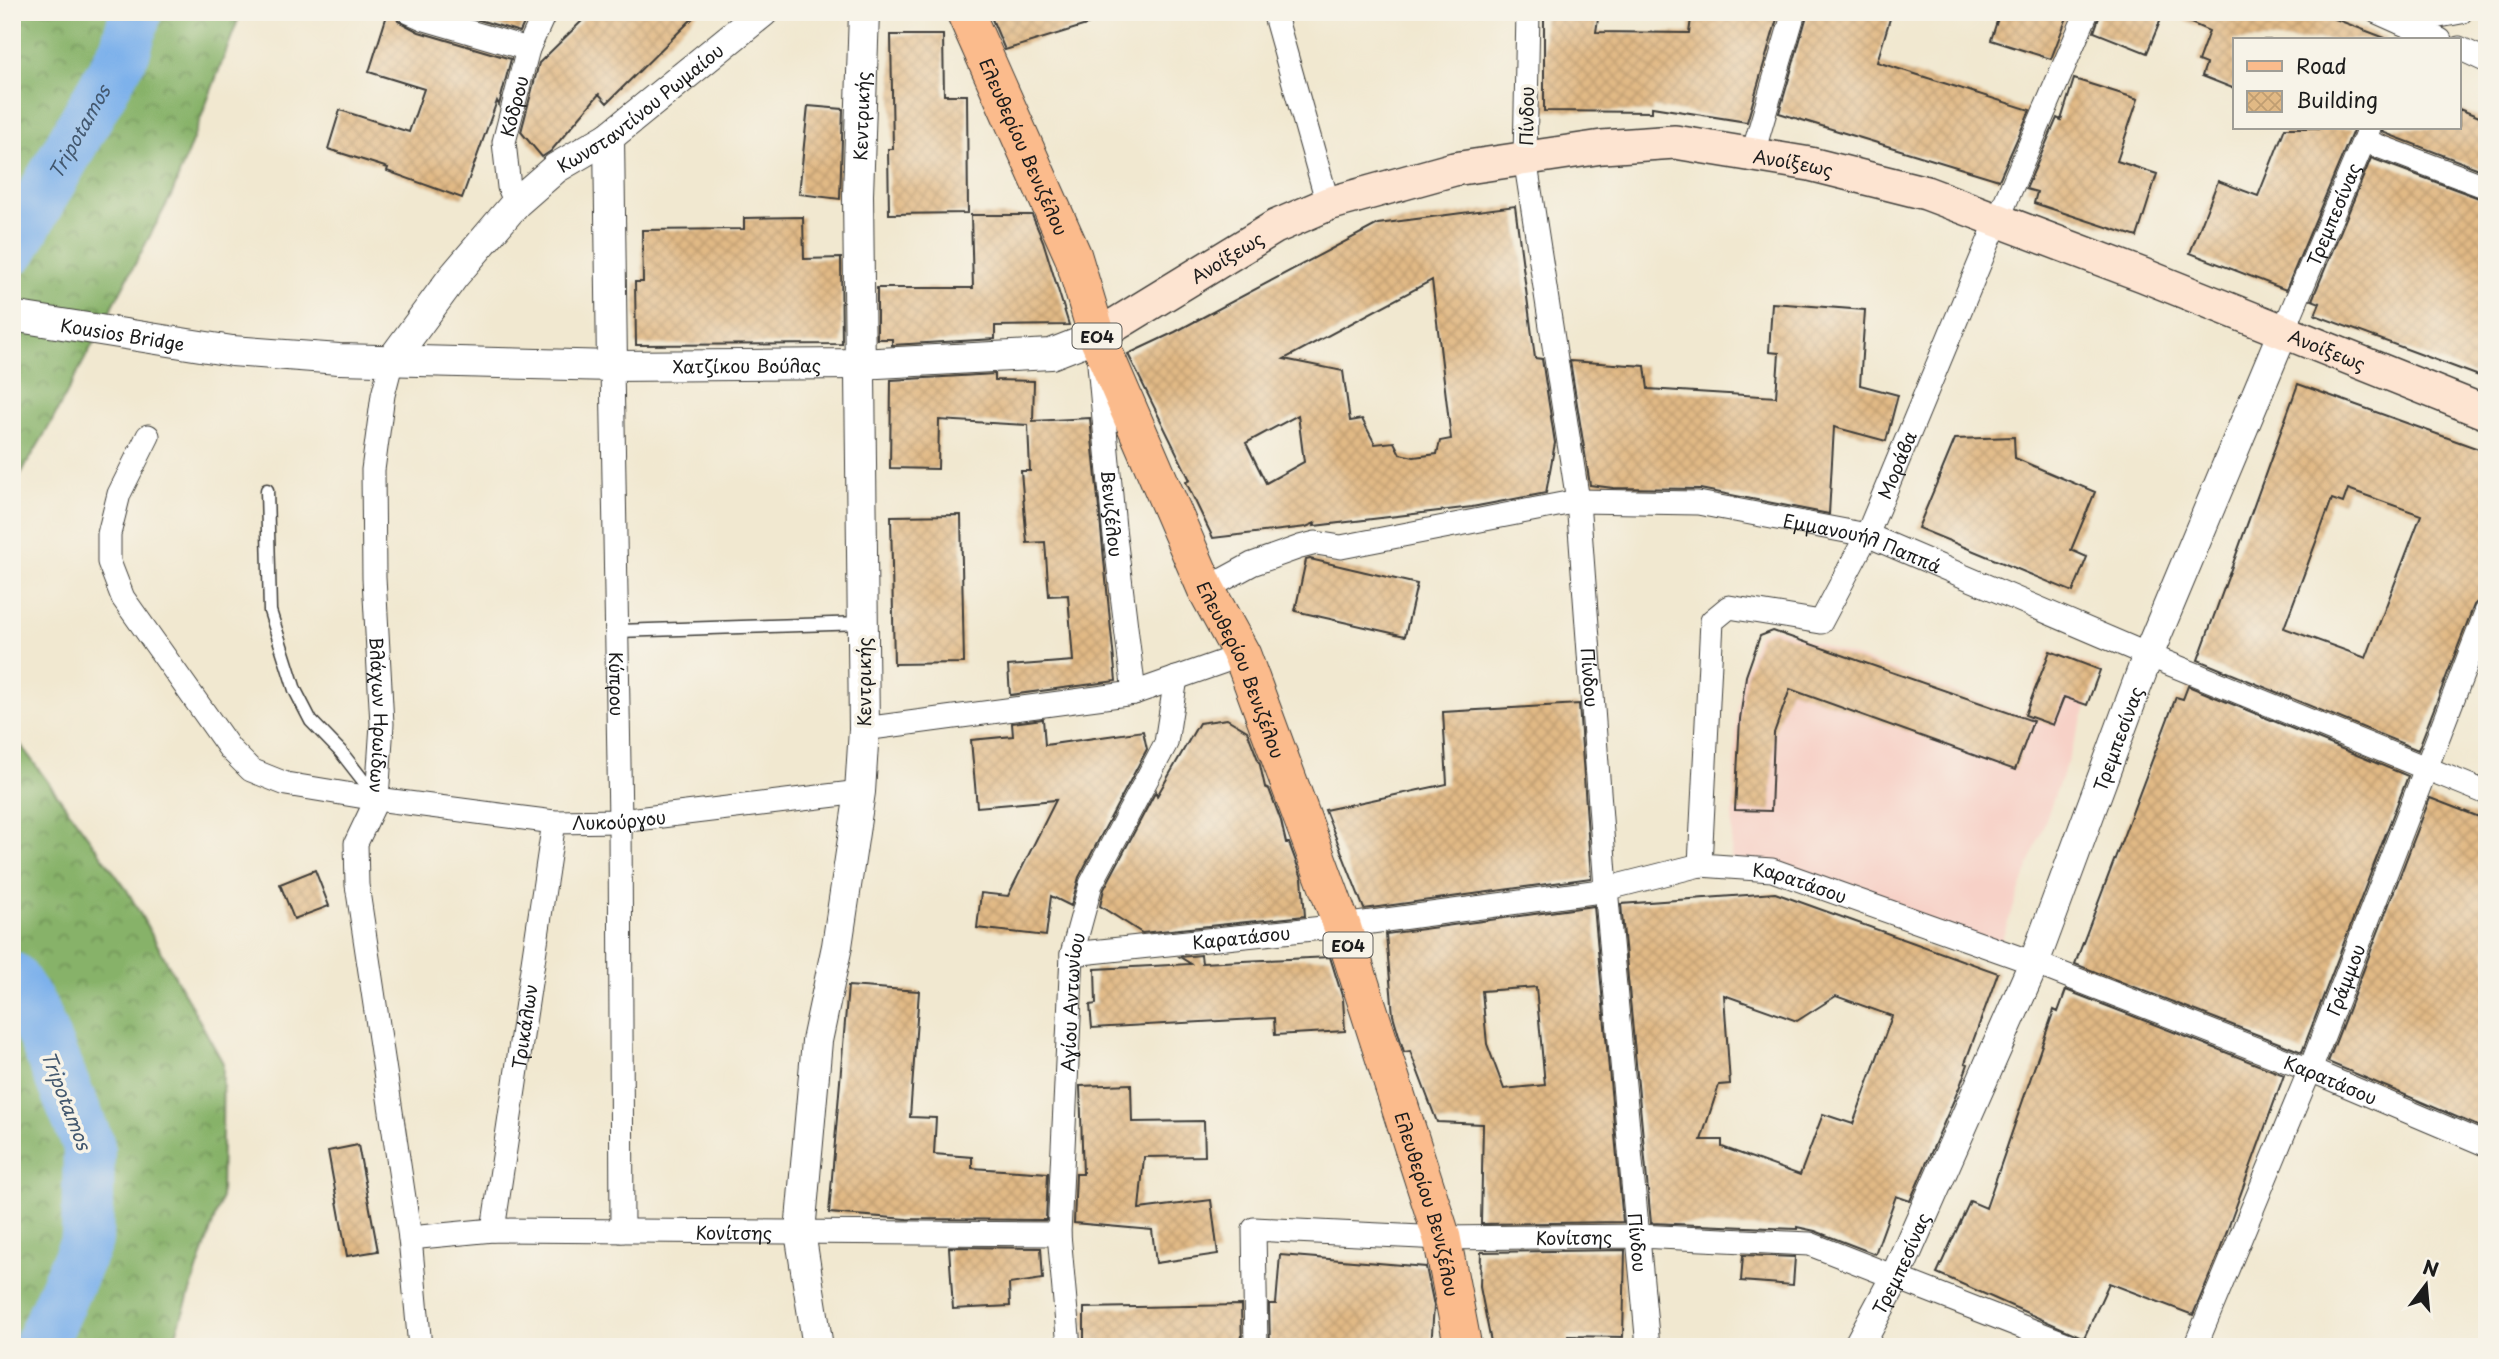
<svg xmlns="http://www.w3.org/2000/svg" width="2499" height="1359" font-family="'Playpen Sans',sans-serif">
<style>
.built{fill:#f7d1c7}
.forest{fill:url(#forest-crowns);stroke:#526742;stroke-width:2}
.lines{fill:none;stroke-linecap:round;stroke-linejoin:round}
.river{stroke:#7db1eb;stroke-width:52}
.building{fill:url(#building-cross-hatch);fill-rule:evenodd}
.service-casing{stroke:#3c3b37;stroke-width:15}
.minor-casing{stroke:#3c3b37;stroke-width:25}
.tertiary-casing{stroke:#3c3b37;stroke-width:32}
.secondary-casing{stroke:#3c3b37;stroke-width:36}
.primary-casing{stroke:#3c3b37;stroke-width:39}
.service{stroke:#fff;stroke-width:12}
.minor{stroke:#fff;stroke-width:23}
.tertiary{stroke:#fff;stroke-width:30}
.secondary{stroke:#fde4d1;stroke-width:33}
.primary{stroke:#fbbb8c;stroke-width:37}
.labels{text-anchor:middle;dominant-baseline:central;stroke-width:7;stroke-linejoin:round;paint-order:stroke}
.shield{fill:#f7f3e8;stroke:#5e5c59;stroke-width:2}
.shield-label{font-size:16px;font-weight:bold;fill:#1c1c1c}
.street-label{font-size:18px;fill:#1c1c1c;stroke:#f7f3e8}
.water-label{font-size:19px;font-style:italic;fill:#43586f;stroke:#f7f3e8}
</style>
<defs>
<pattern id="forest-crowns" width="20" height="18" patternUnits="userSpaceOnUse" patternTransform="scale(1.75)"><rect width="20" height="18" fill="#87b269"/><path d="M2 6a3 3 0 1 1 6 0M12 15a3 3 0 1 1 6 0" fill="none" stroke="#6e9056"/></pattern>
<pattern id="building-cross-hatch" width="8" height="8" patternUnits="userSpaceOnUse" patternTransform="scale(1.75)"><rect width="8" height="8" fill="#e1b985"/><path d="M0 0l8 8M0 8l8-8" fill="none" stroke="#c09e72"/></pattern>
</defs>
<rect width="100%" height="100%" fill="#f7f3e8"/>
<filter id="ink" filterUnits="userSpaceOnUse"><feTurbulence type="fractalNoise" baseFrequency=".0143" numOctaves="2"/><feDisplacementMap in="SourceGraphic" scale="14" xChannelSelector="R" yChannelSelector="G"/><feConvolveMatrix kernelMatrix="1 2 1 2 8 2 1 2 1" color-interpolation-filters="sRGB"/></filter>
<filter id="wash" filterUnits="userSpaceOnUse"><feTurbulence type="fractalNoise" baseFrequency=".00686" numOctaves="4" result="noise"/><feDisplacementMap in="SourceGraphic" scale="28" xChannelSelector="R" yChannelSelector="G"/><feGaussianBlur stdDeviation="1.57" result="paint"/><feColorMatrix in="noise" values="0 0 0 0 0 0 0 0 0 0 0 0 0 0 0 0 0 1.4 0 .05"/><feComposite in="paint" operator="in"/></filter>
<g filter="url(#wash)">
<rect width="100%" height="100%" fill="#f1e8d0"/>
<!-- built -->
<path class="built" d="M1774,628l249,88 26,-66 52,19 -101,275 -269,-86 6,-143 6,-39 15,-42z"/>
<!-- forest -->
<path class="forest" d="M12,12h229l-69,182 -121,229 -39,66z
M12,733l115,157 96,173 -2,136 -47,141 -6,7h-156z"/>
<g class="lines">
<!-- river -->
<g class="river">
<path id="s1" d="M12,249l113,-199 11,-38"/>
<path d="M12,978l19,29 58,139 -2,94 -48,107"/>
</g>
</g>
<g id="blocks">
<!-- building -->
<path class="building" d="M388,12h7l3,9 21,11 92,27 -12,46 -2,-4 -35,97 -75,-27 1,-3 -60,-19 12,-39 69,22 15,-43 -55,-17z
M452,12h77l-9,20z
M591,12h108l-92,91 -8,-9 -48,57 -9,6 -21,-25 18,-69z
M989,12h119l1,6 -104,32z
M1544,12h55l-3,20 93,1 3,-21h87l-32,110 -95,-15v5l-108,-1z
M1808,12h84l-15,50 153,48 -31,70 -220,-67z
M2000,12h72l-6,8 -15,39 -60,-19z
M2101,12h63l-17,41 -53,-21z
M2166,12h151l68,26v2h-150v49l-33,-13 4,-12 -8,-3 11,-30z
M891,35h52l1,60h23l1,118 -79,1 -1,-65h5z
M2074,79l64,20 -21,62 40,13 -20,63 -103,-34 3,-11 -11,-3 31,-71 4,2z
M808,106l35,3 -3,90 -41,-5z
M2459,109l28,11v52l-105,-40 1,-4h76z
M2285,128h69l-68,162 -96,-37 28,-72 40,15z
M2371,158l116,43v178l-172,-64 5,-12 -8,-3z
M1515,206l20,152 7,1 13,84 -9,50 -74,14 -158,19 1,-3 -9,4 -93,11 -27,-56 4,-2 -62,-126 47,-22 203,-108zM1432,280l19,159 -11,2 -3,13 -23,3 -14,-3 -6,-12 -19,2 -13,-25 -12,2 -7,-50 -59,-12zM1298,415l6,47 -38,21 -20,-40z
M971,215h61l11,26 26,84 -74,1v13l-103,6v-6h-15v-51h96z
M803,217l1,42 37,-1 1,86 -206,1 -1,-63h8l-1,-52 102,-1v-11z
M1772,303l93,7 -5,75 38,10 -12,46 -52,-14 -5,87 -129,-25 -87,-1 -23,-3 -20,-124 75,5 3,23 128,8 3,-44 -10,-1z
M995,374v6l39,1 -1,40 57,-3 26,263 -106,14 -2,-29 65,-5 -5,-66 -19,1 -4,-54 -18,1 -6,-72h9l-2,-46 -89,-5 -1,49 -48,-1 1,-88z
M2298,384l189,68v141l-13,12 -56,145 -220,-90zM2348,489l73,26 -55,143 -82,-30 48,-129 11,4z
M2014,437l1,21 80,34 -24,58 16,7 -14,35 -155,-64 37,-89z
M961,515l3,148 -70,1 -3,-148z
M1310,559l107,25 -12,52 -110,-25 11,-51z
M1773,631l260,90 -18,49 -225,-81 -16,44 -3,78 -36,-1 5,-91 6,-43 14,-40z
M2050,651l50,19 -13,35 -23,-8 -11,28 -28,-10z
M2188,686l220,90 -106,276 -227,-88 101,-267 7,2z
M1579,704l12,174 -227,31 -39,-99 122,-26 -4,-72z
M1043,719l2,26 98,-14 4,18 -68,128 -8,29 -20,-10 -5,40 -69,-8 4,-35 27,3 48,-96 -79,7 -6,-67 42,-4 -1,-13z
M1227,719l20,12 13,34 5,22 4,2 12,32 5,22h3l13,35 3,38 -163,17 -42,-27 4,-17 52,-98 1,5 42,-73z
M2430,798l57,22v310l-159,-68z
M315,870l14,36 -35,13 -14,-35z
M1775,893l223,80 -33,90 3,1 -8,22 -50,115 -14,-5 -21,58 -60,-23 -18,-4v2l-146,-6 -30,-319zM1724,995l73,26 39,-25 56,20 -39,108 -30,-10 -23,61 -78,-28v-7h-21l18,-55 11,-1z
M1594,906l29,316 -142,2 2,-100 -46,-2 -27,-71 -6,1 -11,-37 -7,-81zM1536,987l9,98 -41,4 -17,-45 -5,-53z
M1201,955l1,8 128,-6 13,42 2,32 -70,4 -1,-17 -182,10 -2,-23 6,-1 -1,-35 96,-5 -11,-7z
M848,986l71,5 -9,126 26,1 -2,36 38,3v11l76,5 -2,47 -139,-1 -78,-6z
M2066,990l218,85 -65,178 -26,62 -84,-32 -25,55 -147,-65 33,-72 16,7 68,-198 4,2z
M1131,1084l1,38 72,-1 1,35 -61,1 -5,52 72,-9 7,54 -62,9 -4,-33 -78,-7 2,-49h7l-3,-88z
M358,1145l20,106 -31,5 -19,-105z
M949,1247l92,1 2,31 -34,5 1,22 -57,3z
M1625,1250l-2,87 -55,-1v11h-76l-12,-60 1,-35z
M1280,1255l146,12 8,39 -3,41h-161l-1,-43h7z
M1743,1255l52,2 -2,28 -52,-4z
M1241,1305l1,42h-158v-39z"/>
</g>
</g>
<g filter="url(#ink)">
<use href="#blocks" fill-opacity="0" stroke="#3c3b37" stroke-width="2"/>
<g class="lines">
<defs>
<path id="service" d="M267,490l3,121 25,79 16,31 30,31 35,45
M618,631l245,-8"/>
<g id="minor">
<path d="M409,12l16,7 103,30"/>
<path d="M1274,12l54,192"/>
<path id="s2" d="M1528,12l-3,146 53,343 28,387 42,459"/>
<path d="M2377,12l63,28"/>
<path d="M2402,23l59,-11"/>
<path d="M2459,48l28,13"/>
<path d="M2365,141l122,46"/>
<path d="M1753,153l41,-141"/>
<path id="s3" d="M516,203l-7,-16 -5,-45 24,-93 17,-37"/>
<path id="s4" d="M2283,332l86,-204"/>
<path id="s5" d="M392,360l-9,35 -10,75 1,108 8,146 -5,75 -21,44 1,42 53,353 10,109"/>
<path id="s6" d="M1099,364l15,164 20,165"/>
<path id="s7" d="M612,366l8,455 2,410"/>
<path id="s8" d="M148,436l-29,58 -10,40v28l14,36 107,151 21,21 35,14 91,15 177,23 66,-1 240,-29"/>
<path id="s9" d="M1206,589l46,-25 48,-17 16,-4 25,4 237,-46 120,2 169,32 281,120 339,138"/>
<path d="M864,729l270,-36 108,-38"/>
<path id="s10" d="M1700,865l12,-244 17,-14 92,15 46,-87 131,-316 89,-207"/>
<path id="s11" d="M1072,954l270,-28 251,-34 107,-27 72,5 262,93 276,107 177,75"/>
<path id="s12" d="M493,1230l61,-408"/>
<path id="s13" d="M410,1238l83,-8 566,4"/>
<path id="s14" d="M1069,1347l-10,-113 13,-280 19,-70 75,-141 10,-65"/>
<path id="s15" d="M1256,1347l-2,-118 188,9 196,-2 172,8 264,103"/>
<path id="s16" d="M2195,1347l115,-277 177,-460"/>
</g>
<g id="tertiary">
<path d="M609,137l3,229"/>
<path id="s17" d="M12,316l220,35 107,8 273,7 247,-2 192,-10 46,-18"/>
<path id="s18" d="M392,360l61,-83 63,-74 40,-35 53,-31 154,-125"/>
<path id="s19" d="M818,1347l-18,-115 17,-191 20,-95 23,-154 4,-63 -6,-534 6,-183"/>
<path id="s20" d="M1858,1347l37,-69 139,-315 114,-308 135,-323"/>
</g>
<g id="secondary">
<path id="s21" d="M1097,336l178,-109 53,-23 126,-35 148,-22 73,-5 135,22 116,29 217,82 344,138"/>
</g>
<g id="primary">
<path id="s22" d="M965,12l108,244 24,80 109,253 36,66 100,271 100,312 21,109"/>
</g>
</defs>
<!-- service casing -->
<use href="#service" class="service-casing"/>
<!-- minor casing -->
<use href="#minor" class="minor-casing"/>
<!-- tertiary casing -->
<use href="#tertiary" class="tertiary-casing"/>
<!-- secondary casing -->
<use href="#secondary" class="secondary-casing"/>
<!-- primary casing -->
<use href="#primary" class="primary-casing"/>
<!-- service -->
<use href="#service" class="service"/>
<!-- minor -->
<use href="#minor" class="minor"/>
<!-- tertiary -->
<use href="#tertiary" class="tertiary"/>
<!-- secondary -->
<use href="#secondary" class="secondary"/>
<!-- primary -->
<use href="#primary" class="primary"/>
</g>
</g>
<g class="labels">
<!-- shield labels -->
<g class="shield">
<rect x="1072.5" y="323.5" width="49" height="25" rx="5"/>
<rect x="1323.5" y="932.5" width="49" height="25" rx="5"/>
</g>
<g class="shield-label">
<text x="1097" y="336">ΕΟ4</text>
<text x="1348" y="945">ΕΟ4</text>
</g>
<!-- street labels -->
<g class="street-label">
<text stroke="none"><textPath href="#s3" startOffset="100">Κόδρου</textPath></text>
<text stroke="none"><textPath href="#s18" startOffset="357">Κωνσταντίνου Ρωμαίου</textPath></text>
<text stroke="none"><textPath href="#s19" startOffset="1237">Κεντρικής</textPath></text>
<text transform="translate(1526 116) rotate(-89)">Πίνδου</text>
<text stroke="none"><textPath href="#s22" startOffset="147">Ελευθερίου Βενιζέλου</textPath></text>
<text stroke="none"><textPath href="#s21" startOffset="740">Ανοίξεως</textPath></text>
<text stroke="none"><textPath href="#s4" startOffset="128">Τρεμπεσίνας</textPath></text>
<text stroke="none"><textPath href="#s21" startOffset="152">Ανοίξεως</textPath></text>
<text stroke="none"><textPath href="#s17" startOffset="112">Kousios Bridge</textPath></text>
<text stroke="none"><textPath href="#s21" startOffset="1307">Ανοίξεως</textPath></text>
<text stroke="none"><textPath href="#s17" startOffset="738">Χατζίκου Βούλας</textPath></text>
<text stroke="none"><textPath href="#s10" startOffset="534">Μοράβα</textPath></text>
<text stroke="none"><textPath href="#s6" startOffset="150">Βενιζέλου</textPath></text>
<text stroke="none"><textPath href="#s9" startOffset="676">Εμμανουήλ Παππά</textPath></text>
<text stroke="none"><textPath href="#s22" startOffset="714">Ελευθερίου Βενιζέλου</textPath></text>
<text stroke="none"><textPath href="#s2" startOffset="670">Πίνδου</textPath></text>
<text transform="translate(863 682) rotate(-90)">Κεντρικής</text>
<text stroke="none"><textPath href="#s7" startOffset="318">Κύπρου</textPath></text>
<text stroke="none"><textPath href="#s5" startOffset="357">Βλάχων Ηρωίδων</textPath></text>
<text stroke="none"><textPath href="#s20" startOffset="662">Τρεμπεσίνας</textPath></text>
<text stroke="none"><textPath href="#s8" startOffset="761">Λυκούργου</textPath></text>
<text stroke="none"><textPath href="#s11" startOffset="737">Καρατάσου</textPath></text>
<text stroke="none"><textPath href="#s11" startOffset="170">Καρατάσου</textPath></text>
<text stroke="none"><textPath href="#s16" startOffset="397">Γράμμου</textPath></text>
<text stroke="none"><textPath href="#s14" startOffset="346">Αγίου Αντωνίου</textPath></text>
<text stroke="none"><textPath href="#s12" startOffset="206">Τρικάλων</textPath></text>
<text stroke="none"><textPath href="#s11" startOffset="1304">Καρατάσου</textPath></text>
<text stroke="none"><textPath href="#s22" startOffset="1281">Ελευθερίου Βενιζέλου</textPath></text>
<text stroke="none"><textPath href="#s13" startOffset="324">Κονίτσης</textPath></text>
<text stroke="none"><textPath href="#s15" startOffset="438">Κονίτσης</textPath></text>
<text stroke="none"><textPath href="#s2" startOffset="1237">Πίνδου</textPath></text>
<text stroke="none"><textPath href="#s20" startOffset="94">Τρεμπεσίνας</textPath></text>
</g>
<!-- water labels -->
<g class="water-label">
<text stroke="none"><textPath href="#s1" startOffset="135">Tripotamos</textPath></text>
<text transform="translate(67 1100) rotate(69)">Tripotamos</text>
</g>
</g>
<!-- margin -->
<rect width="2499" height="1359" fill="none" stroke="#f7f3e8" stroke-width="42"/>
<!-- legend -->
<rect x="2233" y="38" width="228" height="91" fill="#f7f3e8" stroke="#9f9d96" stroke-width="2"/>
<rect x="2247" y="61" width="35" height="10" fill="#fbbb8c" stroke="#9f9d96" stroke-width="2"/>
<text x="2296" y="74" font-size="21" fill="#1c1c1c">Road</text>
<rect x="2247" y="91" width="35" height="21" fill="url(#building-cross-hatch)" stroke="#9f9d96" stroke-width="2"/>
<text x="2296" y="108" font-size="21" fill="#1c1c1c">Building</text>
<!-- north arrow -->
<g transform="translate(2426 1285) rotate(16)" stroke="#f7f3e8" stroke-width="5" paint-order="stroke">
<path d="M0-5L12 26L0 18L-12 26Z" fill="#1c1c1c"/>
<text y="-10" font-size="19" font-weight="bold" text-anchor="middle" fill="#1c1c1c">N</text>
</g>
</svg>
